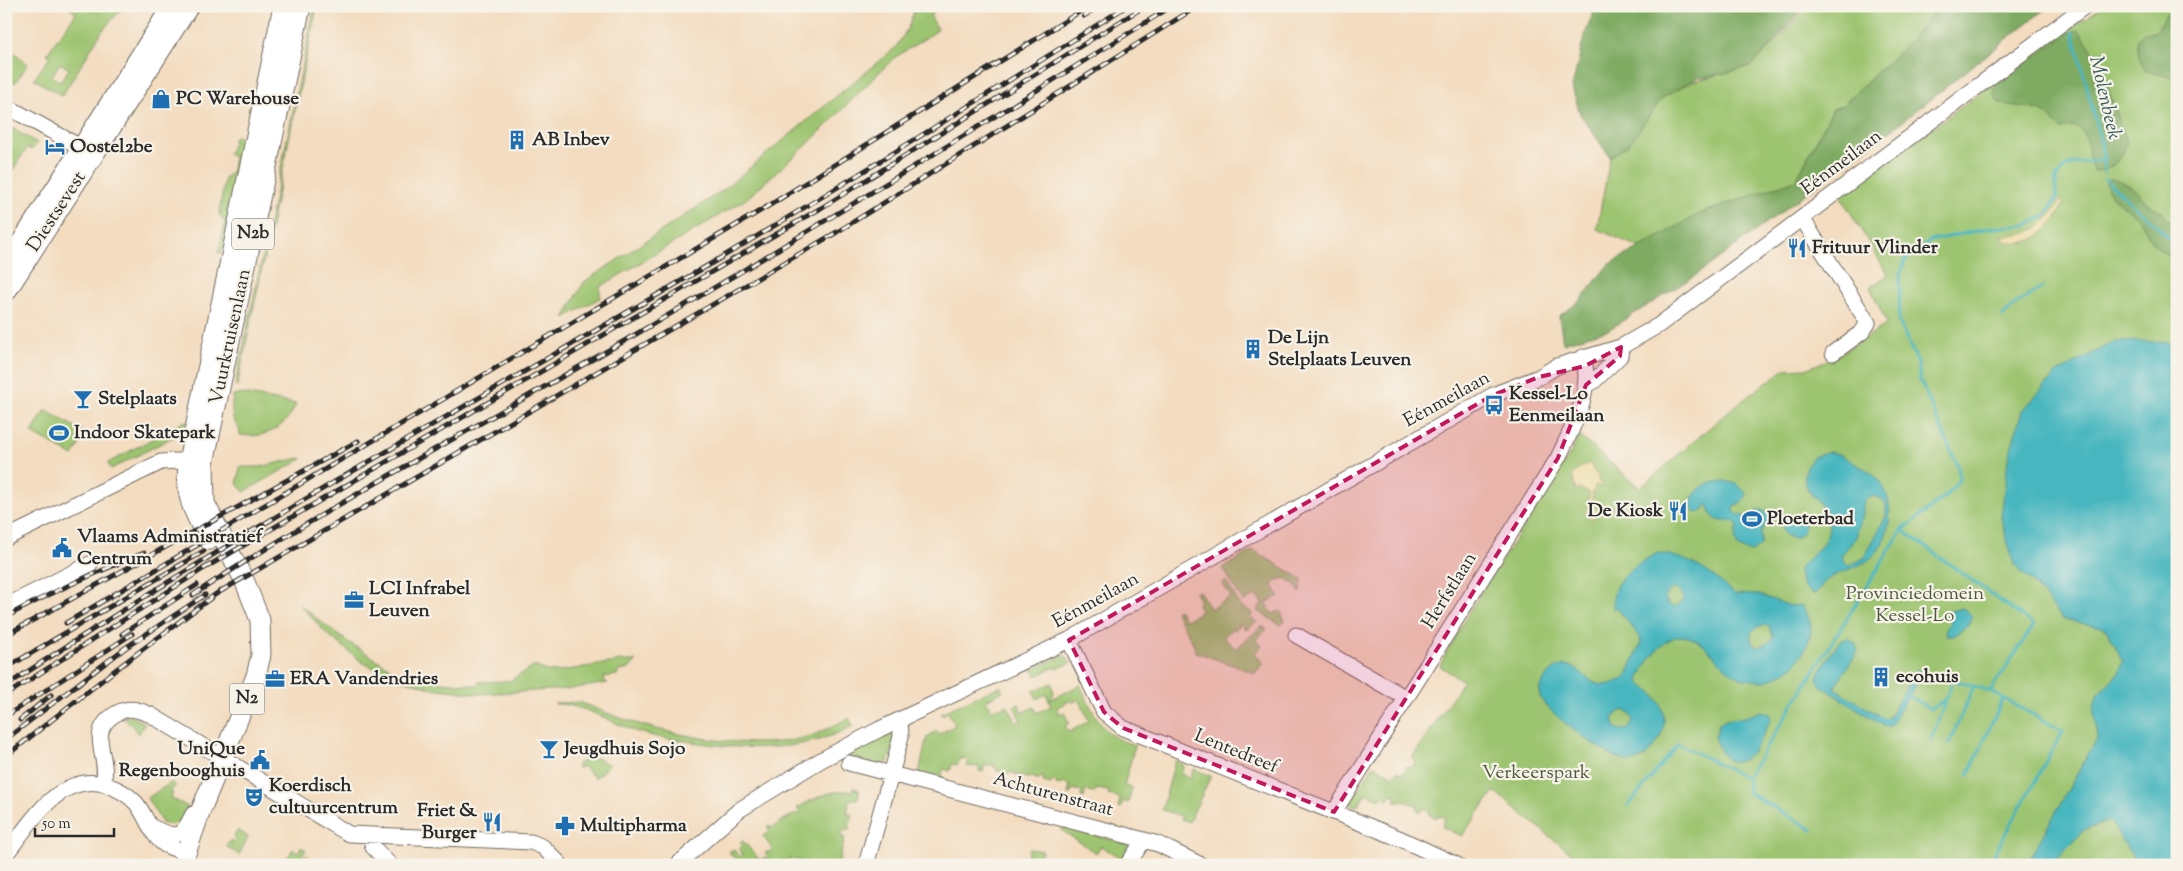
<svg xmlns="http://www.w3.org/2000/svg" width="2183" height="871" font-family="'Sorts Mill Goudy',serif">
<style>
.green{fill:#9dc46f;stroke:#64784d;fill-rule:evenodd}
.forest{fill:#7eaa62;stroke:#546a46}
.sand{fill:#eeda9e;stroke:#8c8264}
.water{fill:#46b6bf;stroke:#387075;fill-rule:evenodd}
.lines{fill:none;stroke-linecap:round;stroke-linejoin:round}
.stream{stroke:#46b6bf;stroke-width:3}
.minor-casing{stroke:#71695f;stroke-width:17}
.major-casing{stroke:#71695f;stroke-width:21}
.minor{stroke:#fff;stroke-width:15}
.major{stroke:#fff;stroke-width:19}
.rail-casing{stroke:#2b2b2b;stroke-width:5}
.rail{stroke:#f7f3e8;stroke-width:3;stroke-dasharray:9;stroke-linecap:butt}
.marked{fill:#c2185b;fill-opacity:0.2;stroke:#c2185b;stroke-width:4;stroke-dasharray:10 6;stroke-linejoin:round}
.labels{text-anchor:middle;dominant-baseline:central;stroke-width:4.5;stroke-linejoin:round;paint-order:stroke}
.shield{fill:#f7f3e8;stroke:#686764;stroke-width:1}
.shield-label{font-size:18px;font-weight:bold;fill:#2b2b2b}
.poi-label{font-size:19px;font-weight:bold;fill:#2b2b2b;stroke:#f7f3e8;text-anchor:start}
.street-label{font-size:19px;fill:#2b2b2b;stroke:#f7f3e8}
.park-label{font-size:19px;fill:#4d593f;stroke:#f7f3e8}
.water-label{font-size:20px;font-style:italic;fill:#345c5f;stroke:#f7f3e8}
</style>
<rect width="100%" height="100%" fill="#f7f3e8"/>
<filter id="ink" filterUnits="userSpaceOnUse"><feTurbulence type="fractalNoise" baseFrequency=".02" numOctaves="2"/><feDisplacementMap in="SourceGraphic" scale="10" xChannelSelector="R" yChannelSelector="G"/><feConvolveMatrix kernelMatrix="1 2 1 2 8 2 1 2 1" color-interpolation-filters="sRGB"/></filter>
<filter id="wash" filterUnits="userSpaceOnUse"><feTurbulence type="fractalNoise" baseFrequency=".0096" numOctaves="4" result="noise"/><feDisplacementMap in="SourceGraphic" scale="20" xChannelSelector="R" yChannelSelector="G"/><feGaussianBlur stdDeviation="1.12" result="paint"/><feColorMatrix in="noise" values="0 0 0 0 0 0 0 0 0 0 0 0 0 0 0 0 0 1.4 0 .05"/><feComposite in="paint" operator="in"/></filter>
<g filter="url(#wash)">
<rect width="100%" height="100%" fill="#f3dcbf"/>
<!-- green -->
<path class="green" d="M71,6h53l-22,25 -40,65 -28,-17 16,-22 -3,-3 29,-41 -7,-5zM60,63l9,6 -9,13 -8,-6z
M315,6h2l-80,381 -2,-1z
M916,6h27l-13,9 8,15 -44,28 -86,86 -63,56 -145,87v11l-36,20 20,-36 139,-92 173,-143 12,-19z
M1810,6h128l-27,34 -68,65 -10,4 -37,71 -97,34 -58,34 -44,-19 13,-72 19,-13 33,-46 29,-16 62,-17z
M2104,6h73v859h-592l-91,-74 -32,45 -20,-9 3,-9 -7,-3 -2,3 -7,-3 1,-4 -7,-3 -2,4 -4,-2 1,-4 -16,-6 -3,2 -4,-1 2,-5 -5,-2 -2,5 -9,-3 -1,3 -14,-6 -10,14 -7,-3 25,-39 19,11 4,-5 5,3 5,-8 4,2 5,-7 -4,-3 51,-77 -23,-15 3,-7 29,-52 97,-151 10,-20 61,52 91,-79 54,-40 23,-1 27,-11 52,-33 -17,-37 18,-12 -48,-80 216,-157z
M6,46l22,18 -13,19 -9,-5z
M6,125l31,18 -5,7 -5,-2 -15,23 -6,-2z
M237,136l9,7 -10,53 3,-38 -5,38 -12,57h-4l7,-31 -6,-8 6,-37 6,-3 3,-17 -6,-3 5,-10v-6z
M243,394l53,10c-9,24 -31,35 -56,31l-1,-7c-8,-7 -8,-21 -6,-32z
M45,410l41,23 -13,23 -41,-23z
M185,421l3,3 -1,6 -76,39 -3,-6z
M299,458l3,1 -58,33 -7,-8 3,-17h20z
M1253,550l49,29 -2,14 -5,-8 -10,-7 -8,2 -4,6 6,10 -13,7 6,11 8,-3 5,10 -4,4 -24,-14 6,-9 -8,-6 -12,6 -20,-34z
M1226,581l15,26 12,6 -3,5 7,4 -11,7 -5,-5 -6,6 -2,-2 -9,9 12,12 26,-23 5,3 -11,11 6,6 -8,8 10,9 -9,10 -59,-21 -2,-7 -19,-34 3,-2 7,11 16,-8 -4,-8 3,-3 -5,-8 4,-2 12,18 20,-12 -9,-14z
M300,605l39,31 54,34 48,12 35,3 3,-3 30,-1 26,-15 11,5 10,1 65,-11h15l-7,8 -10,2 -2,4 -13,2 1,5 3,1 -37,6 -92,5 -48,-6 -38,-11 -30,-14 -38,-31z
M1063,655l4,2 4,6 -15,6 -1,-2 -19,9 -4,-7z
M1052,683l2,10 -4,7 30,-15c9,19 20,46 40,55 4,2 10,3 15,5l-11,41 8,2 -4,15 -5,-2 -2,7 -3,-1 2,-9 -12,-3 1,-4 -13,-2 -1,4 -9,-3 -2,8 -3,-1 1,-6 -10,-2 -1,5h-3l2,-9 -9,-2 -1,2 -4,-1v-3l-3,-1 -2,4 -8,-2 1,-4 -3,-1 -1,2h-5l-1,-2 -7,1 -17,-6 -1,2 -12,-3v-2l-3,-2v-2h-9l-2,7 -4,-1 1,-4 -14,-1 2,-6 -8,-2 -3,7 -5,-1 -2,7 -7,-2 -2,8 6,3 -28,-7 8,-36 10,-6 2,3 16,-9 -7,-13 -6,3 -1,-2 59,-27 3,5 -17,9 6,11 5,-4 1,2 9,-4 10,18 4,-2 -7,-15 5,-2 3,9 12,-6 3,6 14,-7 -5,-12 -9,5 -4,-8zM1079,699l10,22 -20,11 -4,-6 4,-3 -5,-11 -4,2 -3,-7 14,-7 1,3z
M579,702c17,6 33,14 50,19 46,15 128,30 174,17 17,-4 31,-13 46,-20l4,8c-53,28 -110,24 -167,15 -16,-2 -33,-4 -48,-9 -27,-9 -54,-28 -83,-28v-1z
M131,716l14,7 -6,11 -14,-16h-2z
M887,733l8,3 1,5 -10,25 -39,-8 -1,-4z
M589,758h8l12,7 -14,13 -13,-12 -3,3 -3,-4z
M1175,761l9,4 -3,9 9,4 4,-9 17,7 -22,46 -8,-3v-3l-19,-6z
M172,782l4,4 -6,5 3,2 -2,5 17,9 -6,14 -11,4 -9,-2 -15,-25z
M853,788l6,2 -1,9h-6l-5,5 2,1 -2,8 6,2 -2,7h-2l-1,3h2l-1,5 -7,1 -1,5 4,2 -7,27h-28l-19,-7 -7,7h-52l4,-5 -7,-8 4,-3 7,8 3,-2 -4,-6 4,-3 -3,-3 2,-3 18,20 3,-2 2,1 3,-2 -3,-4 8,-3 -10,-14 7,-5 -3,-4 2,-2 3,3 12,-9 3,2 -1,-3 14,-5 -3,-5c17,-9 36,-20 55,-16z
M1063,827l68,18 -9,14 -21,-13 -5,7 -35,-23z
M238,830l10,7 -9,18 -13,-9 5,-6 2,2 2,-2 -2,-2z
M301,847l5,3 -5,7 2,1 3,-3 2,1 -5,9h-20l10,-16 5,3z
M1029,849l14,2 -9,14h-9z"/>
<!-- forest -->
<path class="forest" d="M1596,6h210l-53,59 -27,8 -29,5 -35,20 -33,46 -19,13 -30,-43 -8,-27 12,-50z
M1938,6h111l-154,121 -197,147 -90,56 -45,13 -4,-27 21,-15 28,-36 91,-51 97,-34 37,-71 10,-4 68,-65z
M2174,6h3v74l-33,-11 -5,-12 -2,-16 7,-8 11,-1c8,-9 9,-19 19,-26z
M2079,30l19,29 29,84c-5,15 -15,29 -33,28 -9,-16 -1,-30 -16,-44h-8l-9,2c-4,-4 -9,-11 -13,-14 -13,-10 -35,-7 -50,-13l-5,-10 4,-8 72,-51z
M2112,178l11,4 13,8 11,13 15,9 4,6 11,8v35c-10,-4 -21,-13 -27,-22 -4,-6 -6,-15 -11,-20 -11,-11 -32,-21 -33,-37z"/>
<!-- sand -->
<path class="sand" d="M2060,200l3,2c-5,22 -34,51 -59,38l-1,-5c25,4 48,-13 57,-35z
M1590,463l3,7 6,7 -1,4 3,3v3l-5,-2c-5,10 -6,19 3,27l-8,8 -7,-8 6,-5 -2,-7 2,-7 -10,-4 -4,2 -4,-16 11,-9z"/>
<!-- water -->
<path class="water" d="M2146,341l31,3v521h-39l-28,-44 -26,9 -33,35h-25l72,-128 -5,-30 5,-12 21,-23 4,-10 -15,-31 -7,-4 -37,-7 -32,-38 -18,-17 -13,-47 7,-59 14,-48 35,-38 56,-31z
M1830,452c9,1 16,6 24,11 10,5 21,11 27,20 14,20 10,50 -4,69 -12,16 -35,17 -50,28 -6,4 -7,11 -12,14 -12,-3 -15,-13 -16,-25 9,-12 25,-21 29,-37 8,-35 -43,-37 -15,-75zM1874,496l8,3 4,5v12l-22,42 -16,8 -6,-6v-5l15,-19c0,-9 2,-11 5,-18 2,-5 0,-11 2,-18z
M1725,481l12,3 10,10 -3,6 -10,7 1,6 14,5 5,-2 2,-5 5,-1 7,3c4,11 -4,11 -7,19 -1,4 1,9 0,13l-9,7 -14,-4 -3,-11 3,-11 -4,-5c-9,0 -20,2 -24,-10 -1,-2 -1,-5 -3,-7l-3,5 -6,4 -4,-1 -4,-7c5,-18 17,-23 35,-24z
M1782 527a11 11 0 1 1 22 0a11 11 0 1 1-22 0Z
M1658,553c35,5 51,19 77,41l24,1 32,11 10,-1c8,10 13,23 8,35 -6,17 -15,28 -31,36 -8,5 -16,6 -25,4 -6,-1 -14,-1 -18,-5 -18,-11 -30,-39 -55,-39 -17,1 -38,31 -41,46 3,4 8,6 12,10 15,15 17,33 6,51 -7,9 -15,19 -27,19 -16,0 -91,-53 -91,-69 0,-7 7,-17 13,-22 21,-17 30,9 46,13 10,3 20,-3 28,-7l15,-34 -1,-6 -23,-29 -4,1c0,-5 0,-11 1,-16 4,-18 29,-33 44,-40zM1674,589c7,1 10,6 8,13l-8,5 -5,-2 -4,-7 2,-6zM1766,625l4,2 3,10 -6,7 -11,4 -5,-8v-7l6,-6zM1623,710l8,4 2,6 -4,9 -6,1 -7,-2 -3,-9 4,-6z
M1963,608l9,8 -2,8 -17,12h-6l-1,-6 5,-10 -5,-3 5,-6z
M1847,638l8,5 3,8 -24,37 51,31 4,-2 28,-48 6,4 -33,53h-6l-64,-41 -3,-7c8,-14 15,-34 30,-40z
M1761,711l8,2 2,6c-12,28 -39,71 -56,18l4,-13 7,-4 19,-3z"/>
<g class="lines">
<!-- stream -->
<path class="stream" d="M2073,32l28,111 3,16v13
M2105,179l72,66
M2002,317l14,-13 27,-17
M1902,530l132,95 -44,66 73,40 -75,134
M1909,696l22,13 14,-9
M1931,740l22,-60 37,11
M1949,743l25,-57
M1968,775l35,-76
M1747,778l2,15 64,37
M1628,806l50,-62 69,34 155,-248c13,-10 49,-35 56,-49 3,-6 0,-13 -2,-19l-36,-82 -2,-17 -19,-41 1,-46 5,-16 25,-19 59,-13 38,-3 21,-11 8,-16v-20l9,-11 8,-3 31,-5"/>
</g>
</g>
<g filter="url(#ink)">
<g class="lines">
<defs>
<path id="minor" d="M6,106l76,42
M1802,218l66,105 -6,9 -29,21
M1612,352l47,-27 426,-319
M1586,385l7,-3 27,-26 1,-9
M6,538l155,-76 16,-1 21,1
M6,606l84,-42
M1296,635l110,63
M1069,640l35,72 19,16 278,111 56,26
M849,763l295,77 14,4 43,21
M103,784c8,-27 -19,-52 14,-71 13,-7 22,-3 34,2l198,119 182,8 12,5 18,18
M1334,812l224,-354c14,-30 36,-67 25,-101
M152,827c24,12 29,12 41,-13
M370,836l3,11 17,18
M6,854c24,-30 54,-84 101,-69 11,4 21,9 29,18 10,12 15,32 28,41 6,4 15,6 22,9
M677,865l62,-55 82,-50 59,-31 189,-89 424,-245 46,-18 18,-11 64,-19
M866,865l29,-105 6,-24 -1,-16
M1127,865l17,-25"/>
<path id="major" d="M6,266l166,-260
M6,292l183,-286
M209,540c-17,-30 -24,-43 -21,-78l95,-456
M183,865l3,-12 15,-43 55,-134 5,-21 -1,-35 -15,-38 -40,-79 -1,-40 97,-457"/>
</defs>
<!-- minor casing -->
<use href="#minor" class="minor-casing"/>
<!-- major casing -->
<use href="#major" class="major-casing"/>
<!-- minor -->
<use href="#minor" class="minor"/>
<!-- major -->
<use href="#major" class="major"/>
<defs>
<path id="rail" d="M1084,16l16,-10
M193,595c144,-94 296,-175 445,-262 180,-106 357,-216 534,-327
M6,617c45,-25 91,-45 138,-64
M66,623l704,-418 319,-199
M122,634l75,-49
M6,635l352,-194
M6,668l198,-117
M6,686c227,-151 466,-283 701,-420 142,-84 281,-172 420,-260
M6,695l197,-126 618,-361 324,-202
M6,716l126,-82
M20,720l31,-25
M6,739l119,-91 80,-53
M6,756l104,-82 106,-80 621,-362 361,-226"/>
</defs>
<!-- rail casing -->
<use href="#rail" class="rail-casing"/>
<!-- rail -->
<use href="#rail" class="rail"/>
</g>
</g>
<!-- marked area -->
<path class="marked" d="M1621,347l-1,9 -34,29 -28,73 -224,354 -211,-84 -19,-16 -35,-72 424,-245 46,-18 46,-11z"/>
<!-- icons -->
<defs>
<symbol id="shop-bare" viewBox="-9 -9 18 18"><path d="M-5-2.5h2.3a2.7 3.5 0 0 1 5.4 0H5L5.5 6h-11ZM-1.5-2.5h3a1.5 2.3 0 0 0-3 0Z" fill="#1f6fb2" stroke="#f7f3e8" stroke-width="2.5" paint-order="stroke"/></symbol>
<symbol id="building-bare" viewBox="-9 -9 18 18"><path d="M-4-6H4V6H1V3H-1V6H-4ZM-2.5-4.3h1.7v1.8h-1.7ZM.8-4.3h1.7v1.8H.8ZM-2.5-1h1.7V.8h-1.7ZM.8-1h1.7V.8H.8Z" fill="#1f6fb2" stroke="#f7f3e8" stroke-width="2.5" paint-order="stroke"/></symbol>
<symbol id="hotel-bare" viewBox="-9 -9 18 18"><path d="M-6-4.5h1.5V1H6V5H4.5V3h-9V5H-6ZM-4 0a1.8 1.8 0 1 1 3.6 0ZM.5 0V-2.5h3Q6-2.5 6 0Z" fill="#1f6fb2" stroke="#f7f3e8" stroke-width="2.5" paint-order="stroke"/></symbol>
<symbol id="restaurant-bare" viewBox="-9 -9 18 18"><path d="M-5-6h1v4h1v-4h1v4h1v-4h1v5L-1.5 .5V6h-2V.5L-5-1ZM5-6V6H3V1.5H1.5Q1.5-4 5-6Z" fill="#1f6fb2" stroke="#f7f3e8" stroke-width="2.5" paint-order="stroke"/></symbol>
<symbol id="bar-bare" viewBox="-9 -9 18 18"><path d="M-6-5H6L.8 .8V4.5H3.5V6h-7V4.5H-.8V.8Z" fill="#1f6fb2" stroke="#f7f3e8" stroke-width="2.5" paint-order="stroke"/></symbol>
<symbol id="bus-bare" viewBox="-9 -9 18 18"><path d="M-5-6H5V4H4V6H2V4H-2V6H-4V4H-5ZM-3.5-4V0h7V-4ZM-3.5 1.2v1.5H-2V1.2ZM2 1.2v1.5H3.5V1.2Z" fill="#1f6fb2" stroke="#f7f3e8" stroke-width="2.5" paint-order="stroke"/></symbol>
<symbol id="stadium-bare" viewBox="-9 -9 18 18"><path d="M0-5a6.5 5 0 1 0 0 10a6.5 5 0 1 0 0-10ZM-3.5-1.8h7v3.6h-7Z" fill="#1f6fb2" stroke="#f7f3e8" stroke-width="2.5" paint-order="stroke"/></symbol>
<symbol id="civic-bare" viewBox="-9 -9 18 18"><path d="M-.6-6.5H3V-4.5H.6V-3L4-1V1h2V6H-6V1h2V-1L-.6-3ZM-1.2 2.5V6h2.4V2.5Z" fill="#1f6fb2" stroke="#f7f3e8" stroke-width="2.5" paint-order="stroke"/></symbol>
<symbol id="office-bare" viewBox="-9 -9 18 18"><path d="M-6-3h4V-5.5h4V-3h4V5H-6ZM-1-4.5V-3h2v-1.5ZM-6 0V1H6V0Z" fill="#1f6fb2" stroke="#f7f3e8" stroke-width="2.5" paint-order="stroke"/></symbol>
<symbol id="theatre-bare" viewBox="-9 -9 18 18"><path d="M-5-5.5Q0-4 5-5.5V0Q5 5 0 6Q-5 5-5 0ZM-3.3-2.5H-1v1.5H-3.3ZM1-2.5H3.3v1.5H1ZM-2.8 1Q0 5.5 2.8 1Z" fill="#1f6fb2" stroke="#f7f3e8" stroke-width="2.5" paint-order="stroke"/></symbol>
<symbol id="pharmacy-bare" viewBox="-9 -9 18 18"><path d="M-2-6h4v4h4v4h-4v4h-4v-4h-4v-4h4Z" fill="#1f6fb2" stroke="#f7f3e8" stroke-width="2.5" paint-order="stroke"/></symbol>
</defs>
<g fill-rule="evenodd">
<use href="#shop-bare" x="147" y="85" width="28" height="28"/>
<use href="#building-bare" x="503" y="126" width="28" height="28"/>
<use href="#hotel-bare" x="41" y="133" width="28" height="28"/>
<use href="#restaurant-bare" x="1783" y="234" width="28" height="28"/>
<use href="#building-bare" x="1239" y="335" width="28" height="28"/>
<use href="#bar-bare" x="69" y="385" width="28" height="28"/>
<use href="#bus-bare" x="1480" y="391" width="28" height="28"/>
<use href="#stadium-bare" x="45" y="419" width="28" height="28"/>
<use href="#restaurant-bare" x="1664" y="497" width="28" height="28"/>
<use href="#stadium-bare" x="1738" y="505" width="28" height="28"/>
<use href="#civic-bare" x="48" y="534" width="28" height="28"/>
<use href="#office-bare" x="340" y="586" width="28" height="28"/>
<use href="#building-bare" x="1867" y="663" width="28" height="28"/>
<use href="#office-bare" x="261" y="665" width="28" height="28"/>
<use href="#bar-bare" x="535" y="735" width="28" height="28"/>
<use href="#civic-bare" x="246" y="746" width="28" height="28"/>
<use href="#theatre-bare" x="240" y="783" width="28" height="28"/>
<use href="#restaurant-bare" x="478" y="808" width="28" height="28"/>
<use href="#pharmacy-bare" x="551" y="812" width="28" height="28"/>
</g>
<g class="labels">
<!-- shield labels -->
<g class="shield">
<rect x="232" y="218.5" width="42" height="31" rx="4"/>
<rect x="229.5" y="683.5" width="35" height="31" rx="4"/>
</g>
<g class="shield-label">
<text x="253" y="234">N2b</text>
<text x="247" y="699">N2</text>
</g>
<!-- poi labels -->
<g class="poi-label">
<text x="176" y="99">PC Warehouse</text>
<text x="532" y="140">AB Inbev</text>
<text x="70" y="147">Oostel2be</text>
<text x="1812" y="248">Frituur Vlinder</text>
<text x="1268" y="338">De Lijn<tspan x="1268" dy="22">Stelplaats Leuven</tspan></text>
<text x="1509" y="394">Kessel-Lo<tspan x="1509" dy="22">Eenmeilaan</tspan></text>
<text x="98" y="399">Stelplaats</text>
<text x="74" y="433">Indoor Skatepark</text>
<text x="1663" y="511" text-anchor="end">De Kiosk</text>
<text x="1767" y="519">Ploeterbad</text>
<text x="77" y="537">Vlaams Administratief<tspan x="77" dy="22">Centrum</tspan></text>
<text x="369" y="589">LCI Infrabel<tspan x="369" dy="22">Leuven</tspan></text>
<text x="1896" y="677">ecohuis</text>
<text x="290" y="679">ERA Vandendries</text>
<text x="245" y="749" text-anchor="end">UniQue<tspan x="245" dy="22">Regenbooghuis</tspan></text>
<text x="564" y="749">Jeugdhuis Sojo</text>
<text x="269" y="786">Koerdisch<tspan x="269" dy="22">cultuurcentrum</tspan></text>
<text x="477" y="811" text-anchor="end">Friet &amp;<tspan x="477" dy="22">Burger</tspan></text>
<text x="580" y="826">Multipharma</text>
</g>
<!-- street labels -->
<g class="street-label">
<text transform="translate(1842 163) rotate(-37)">Eénmeilaan</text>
<text transform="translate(57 212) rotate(-57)">Diestsevest</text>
<text transform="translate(231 337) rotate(-78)">Vuurkruisenlaan</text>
<text transform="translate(1447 400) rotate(-29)">Eénmeilaan</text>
<text transform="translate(1450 591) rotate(-58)">Herfstlaan</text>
<text transform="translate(1096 601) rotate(-29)">Eénmeilaan</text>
<text transform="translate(1236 752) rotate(22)">Lentedreef</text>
<text transform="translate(1053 795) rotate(15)">Achturenstraat</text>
</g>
<!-- park labels -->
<g class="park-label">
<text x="1915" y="594">Provinciedomein<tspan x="1915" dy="22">Kessel-Lo</tspan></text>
<text x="1536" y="773">Verkeerspark</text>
</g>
<!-- water labels -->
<g class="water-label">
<text transform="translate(2104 98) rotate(77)">Molenbeek</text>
</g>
</g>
<!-- margin -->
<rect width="2183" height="871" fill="none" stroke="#f7f3e8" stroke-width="25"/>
<!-- scale -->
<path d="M35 828v8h79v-8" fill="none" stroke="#2b2b2b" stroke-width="2.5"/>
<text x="42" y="828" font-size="15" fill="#2b2b2b" stroke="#f7f3e8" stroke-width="4" paint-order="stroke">50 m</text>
</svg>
